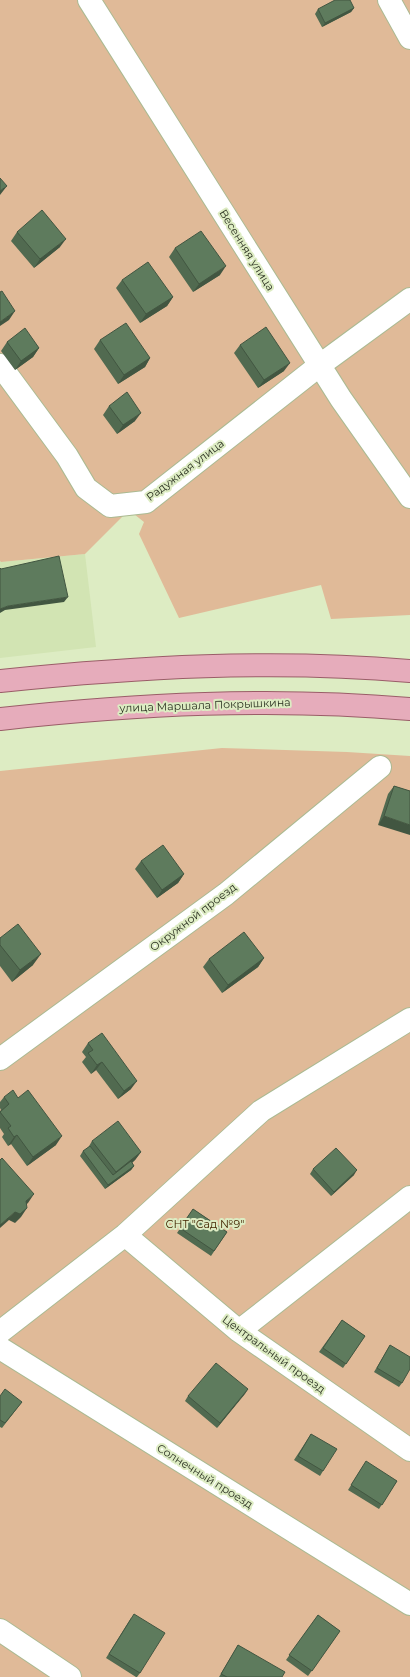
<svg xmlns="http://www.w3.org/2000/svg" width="410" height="1677" font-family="Montserrat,sans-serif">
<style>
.built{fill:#d2e4b3}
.green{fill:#e0ba98}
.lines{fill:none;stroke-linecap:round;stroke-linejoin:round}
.minor-casing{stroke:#abba92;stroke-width:24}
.primary-casing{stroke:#9a5d68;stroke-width:24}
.minor{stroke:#fff;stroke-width:22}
.primary{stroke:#e6acbb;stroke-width:22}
.wall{fill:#516a50}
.shaded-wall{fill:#425641}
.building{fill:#5e7b5d;stroke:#425641}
.labels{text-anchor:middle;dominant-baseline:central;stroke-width:4;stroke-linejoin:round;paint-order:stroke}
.street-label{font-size:11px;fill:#2b3121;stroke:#ddecc3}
.park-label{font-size:11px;fill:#432400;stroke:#ddecc3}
</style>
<rect width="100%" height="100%" fill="#ddecc3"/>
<!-- built -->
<path class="built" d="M85,554l11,93 -96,11v-97l1,1z"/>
<!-- green -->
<path class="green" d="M0,0h410v615l-79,4 -10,-34 -142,33 -40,-84 5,-12 -15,-12 -44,44 -84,8 -1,-1z
M222,748l125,4 63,4v921h-410v-906z"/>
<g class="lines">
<defs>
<path id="minor" d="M89,0l252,399 69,98
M389,0l21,38
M0,365l67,91 19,32 24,18 36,-4 174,-137 90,-66
M0,1059l226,-165 154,-127
M125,1235l114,96 171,119
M239,1331l171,-134
M0,1332l125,-97 136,-124 149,-92
M0,1348l410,256
M0,1630l70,47"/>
<path id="primary" d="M0,681c137,-14 273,-22 410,-10
M0,719c137,-15 273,-22 410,-10"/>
</defs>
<!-- minor casing -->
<use href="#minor" class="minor-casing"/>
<!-- primary casing -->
<use href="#primary" class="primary-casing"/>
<!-- minor -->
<use href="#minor" class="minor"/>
<!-- primary -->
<use href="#primary" class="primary"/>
</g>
<!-- wall -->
<path class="wall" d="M354,8l-3,4 -29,15 -7,-13 3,-5z
M17,232l43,15 -26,21 -23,-27z
M175,248l45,27 -27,17 -24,-35z
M122,280l51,17 -6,9 -27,17 -24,-35z
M100,340l50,18 -5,9 -27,17 -24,-35z
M7,342l32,6 -6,9 -18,13 -14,-19z
M240,345l44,26 -26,17 -24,-35z
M109,406l26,15 -18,13 -14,-19z
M394,786l16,5 -32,34 10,-31z
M141,861l43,13 -6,9 -21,15 -22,-29z
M0,938l33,27 -21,17 -12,-16z
M264,958l-6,9 -36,26 -19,-26 6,-8z
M88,1043l43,46 -13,10 -22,-29 -5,4 -9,-12 4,-5 -4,-5z
M4,1097l14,1 38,47 -29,21 -16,-22 -3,2 -6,-9 2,-3 -4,-6v-17l1,-1 -1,-2v-6z
M92,1141l49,11 -6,8 -3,3 2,3 -3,4 -26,19 -25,-33 3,-5 5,-3z
M313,1169l41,6 -23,21 -21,-22z
M193,1209l34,23 -16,24 -34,-23z
M342,1320l23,16 -22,32 -24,-16z
M390,1345l12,38 -3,4 -25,-15z
M248,1389l-31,39 -32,-27 3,-5z
M0,1396l22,6 -20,26 -2,-1z
M311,1434l12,37 -3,5 -26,-16z
M363,1466l34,15 -18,28 -31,-19z
M318,1615l22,16 -32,45 -22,-16z
M131,1618l9,55 -3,4h-1l-30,-19z
M238,1645l44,32h-63z"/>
<!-- shaded-wall -->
<path class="shaded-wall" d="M354,8l-3,4 -29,15 3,-4z
M7,186l-7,9v-4z
M66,239l-6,8 -26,21 6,-9z
M226,266l-6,9 -27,17 6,-8z
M173,297l-6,9 -27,17 6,-9z
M15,311l-6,9 -9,6v-4z
M39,348l-6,9 -18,13 6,-9z
M150,358l-5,9 -27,17 6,-9z
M290,363l-6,8 -26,17 6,-8z
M141,413l-6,8 -18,13 6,-9z
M68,597l-4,5 -59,8 -5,3v-4l8,-3z
M384,816l26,9v10l-32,-10z
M184,874l-6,9 -21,15 5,-8z
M41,954l-8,11 -21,17 8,-12z
M264,958l-6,9 -36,26 6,-8z
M102,1062l-6,8 -5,4 6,-9z
M137,1081l-6,8 -13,10 6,-8z
M17,1135l-6,9 -3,2 6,-9z
M62,1136l-6,9 -29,21 6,-9z
M141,1152l-6,8 -25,20 6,-8z
M134,1166l-3,4 -26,19 3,-4z
M357,1170l-3,5 -23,21 3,-4z
M34,1194l-6,9 -8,7 6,-9z
M27,1208l-6,9 -6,6 -6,-3 -9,8v-3l15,-13z
M248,1389l-3,5 -28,34 3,-5z"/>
<!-- building -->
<path class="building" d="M335,0h15l4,8 -29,15 -7,-14z
M0,178l7,8 -7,5z
M42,210l24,29 -26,20 -23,-27z
M201,231l25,35 -27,18 -24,-36z
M148,262l25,35 -27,17 -24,-34z
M2,291l13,20 -15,11v-30z
M126,323l24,35 -26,17 -24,-35z
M266,327l24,36 -26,17 -24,-35z
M25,328l14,20 -18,13 -14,-19z
M127,392l14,21 -18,12 -14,-19z
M59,556l9,41 -60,9 -8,3v-41l1,1z
M394,786l16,5v34l-26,-9z
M163,845l21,29 -22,16 -21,-29z
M18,924l23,30 -21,16 -20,-25v-7z
M244,932l20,26 -36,27 -19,-26z
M102,1033l35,48 -13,10 -22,-29 -5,3 -9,-12 5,-3 -5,-7z
M13,1090l5,8 10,-8 34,46 -29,21 -16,-22 -3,2 -6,-9 3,-2 -11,-14 9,-8 -5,-7z
M118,1121l23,31 -25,20 -24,-31z
M90,1146l23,29 18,-14 3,5 -26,19 -25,-34z
M336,1148l21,22 -23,22 -21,-23z
M2,1158l32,36 -8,7 1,7 -7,6 -5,-2 -15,13v-65z
M193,1209l34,23 -13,19 -34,-23z
M342,1320l23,16 -19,28 -23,-16z
M390,1345l20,12v12l-8,14 -25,-15z
M216,1363l32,26 -28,34 -32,-27z
M5,1389l17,13 -17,21 -5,-3v-24z
M311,1434l26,15 -14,22 -25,-15z
M366,1461l31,20 -15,24 -31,-20z
M134,1614l31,19 -25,40 -31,-19z
M318,1615l22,16 -28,40 -23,-16z
M238,1645l47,27 -3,5h-55l-6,-3z"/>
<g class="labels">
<!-- street labels -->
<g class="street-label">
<text transform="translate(247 250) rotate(58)">Весенняя улица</text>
<text transform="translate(185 470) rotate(-37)">Радужная улица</text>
<text transform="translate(205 705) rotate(-2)">улица Маршала Покрышкина</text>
<text transform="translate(193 917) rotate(-37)">Окружной проезд</text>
<text transform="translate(274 1354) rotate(36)">Центральный проезд</text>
<text transform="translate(205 1476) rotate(32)">Солнечный проезд</text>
</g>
<!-- park labels -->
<g class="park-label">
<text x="205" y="1224">СНТ "Сад №9"</text>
</g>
</g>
</svg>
